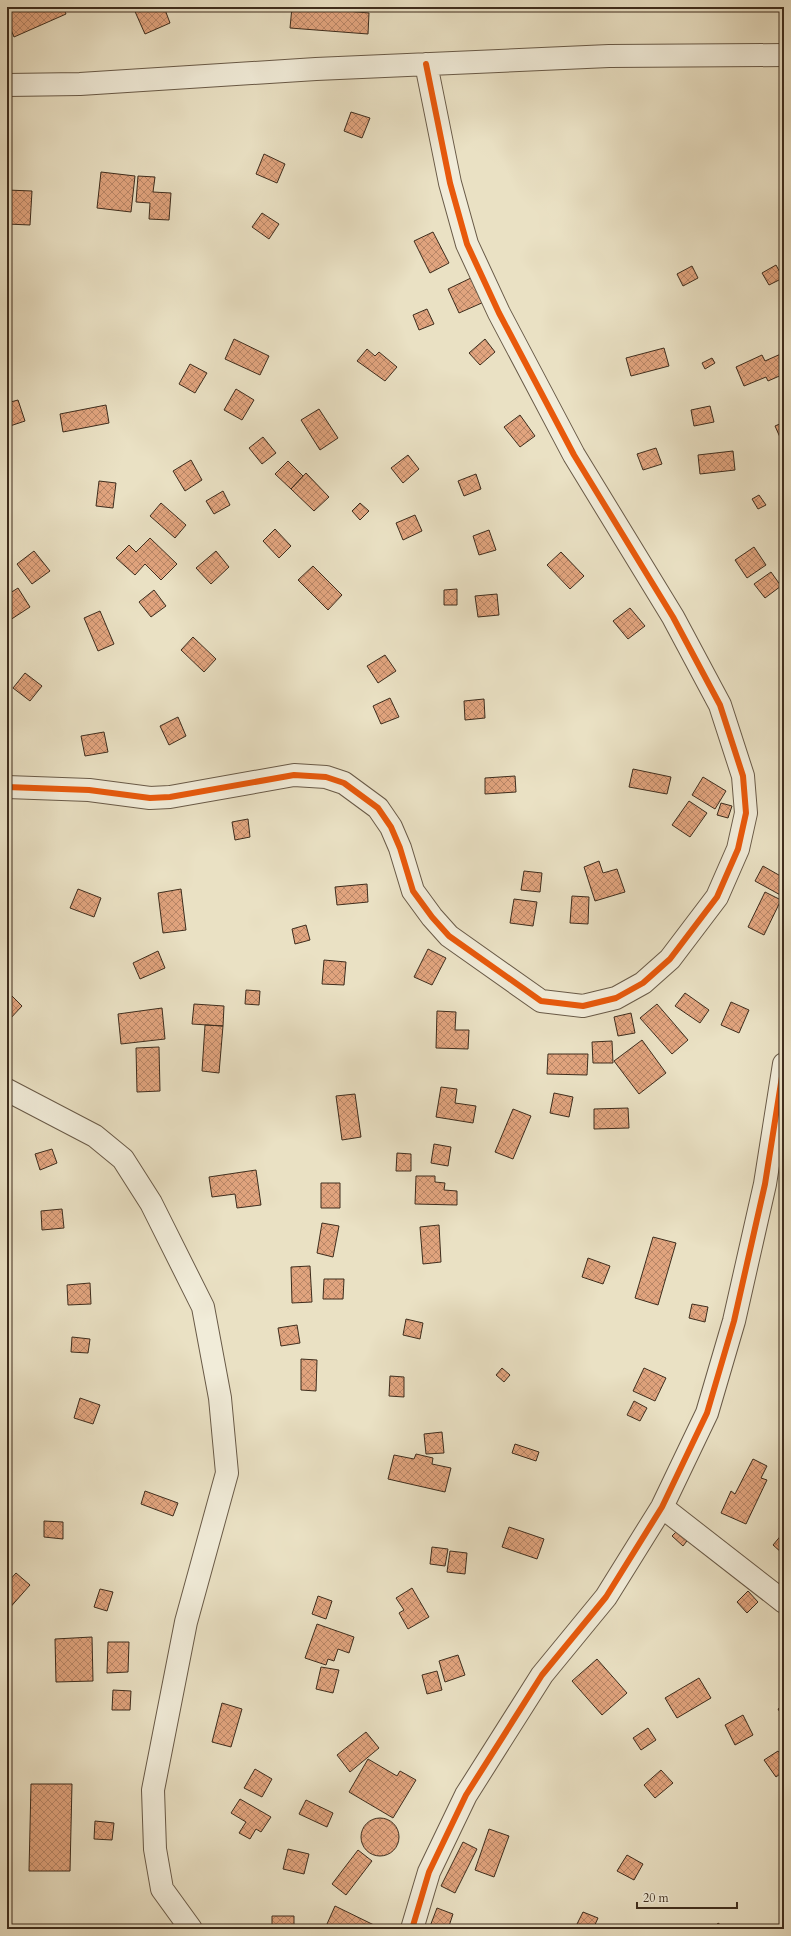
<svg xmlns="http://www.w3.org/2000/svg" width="791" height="1936" font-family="Cardo,serif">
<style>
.building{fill:url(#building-cross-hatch);stroke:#3e2d1d}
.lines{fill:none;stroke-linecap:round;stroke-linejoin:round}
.minor-casing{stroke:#695a47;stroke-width:24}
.minor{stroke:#f1ecd9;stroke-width:22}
.cycleway-casing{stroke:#f1ecd9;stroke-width:8}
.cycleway{stroke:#e8590c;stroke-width:6}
</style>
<defs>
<pattern id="building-cross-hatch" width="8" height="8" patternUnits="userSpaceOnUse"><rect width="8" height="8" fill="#e1a47e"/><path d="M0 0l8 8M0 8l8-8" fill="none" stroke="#b88667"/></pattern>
</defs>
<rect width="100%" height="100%" fill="#eae1c4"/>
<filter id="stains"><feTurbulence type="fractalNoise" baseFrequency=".005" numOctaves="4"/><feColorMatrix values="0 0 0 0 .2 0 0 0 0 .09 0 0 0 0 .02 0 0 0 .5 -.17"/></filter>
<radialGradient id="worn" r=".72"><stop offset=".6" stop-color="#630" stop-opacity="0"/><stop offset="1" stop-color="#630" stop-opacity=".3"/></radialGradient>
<!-- building -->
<path class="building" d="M7,7h56l3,7 -52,23 -7,-17z
M133,7h31l6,16 -25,11z
M292,7h55v4l22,2 -1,21 -78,-6z
M580,7h16v3z
M351,112l19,6 -8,20 -18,-7z
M264,154l21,10 -8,19 -21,-9z
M101,172l34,4 -4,36 -34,-4z
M138,176l17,1 -2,15 18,1 -2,27 -20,-1 1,-16 -14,-1z
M7,190l25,1 -2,34 -23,-1z
M262,213l17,11 -10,15 -17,-12z
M433,232l16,31 -19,10 -16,-32z
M776,265l7,13 -14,7 -7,-12z
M692,266l6,12 -15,8 -6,-12z
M473,277l11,25 -25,11 -11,-24z
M427,309l7,15 -15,6 -6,-15z
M234,339l35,17 -9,19 -35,-16z
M485,339l10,13 -15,13 -11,-12z
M664,348l5,18 -38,10 -5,-18z
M367,349l8,7 4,-4 18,15 -12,14 -28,-20z
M783,353l1,21 -16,7 -2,-4 -22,9 -8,-19 26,-12 3,6z
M712,358l3,5 -10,6 -3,-6z
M190,364l17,9 -12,20 -16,-9z
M236,389l18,11 -12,20 -18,-10z
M18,400l7,21 -18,6v-24z
M106,405l3,18 -46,9 -3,-18z
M710,406l4,16 -20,4 -3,-16z
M319,409l19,29 -18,12 -19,-30z
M520,415l15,21 -15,11 -16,-20z
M784,422v21l-1,1 -8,-18z
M263,437l13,16 -14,11 -13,-16z
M656,448l6,16 -19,6 -6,-16z
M733,451l2,19 -35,4 -2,-19z
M408,455l11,14 -16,14 -12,-15z
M191,460l11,20 -17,11 -12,-20z
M288,461l15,15 -12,13 -16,-15z
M306,473l23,24 -15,14 -23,-22z
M476,474l5,15 -17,7 -6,-15z
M99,481l17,2 -3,25 -17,-2z
M223,491l7,14 -16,9 -8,-13z
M759,495l7,10 -8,4 -6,-10z
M161,503l25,22 -11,13 -25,-22z
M360,503l9,8 -9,9 -8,-9z
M415,515l7,16 -19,9 -7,-17z
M275,529l16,17 -12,12 -16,-17z
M489,530l7,20 -17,5 -6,-19z
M150,538l27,26 -16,16 -16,-16 -10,11 -19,-17 13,-13 7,7z
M754,547l12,18 -19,13 -12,-18z
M34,551l16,20 -18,13 -15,-20z
M216,551l13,16 -18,17 -15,-16z
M561,552l23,24 -14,13 -23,-24z
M313,566l29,29 -14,15 -30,-30z
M771,572l10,14 -16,12 -11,-14z
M18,588l12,19 -23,15v-27z
M457,589v16h-13v-15z
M154,590l12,16 -15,11 -12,-15z
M497,594l2,21 -21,2 -3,-21z
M630,608l15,18 -17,13 -15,-18z
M100,611l14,33 -16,7 -14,-33z
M193,637l23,22 -12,13 -23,-22z
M385,655l11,16 -18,12 -11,-17z
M25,673l17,13 -12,15 -17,-13z
M390,698l9,19 -18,7 -8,-18z
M484,699l1,19 -20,2 -1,-19z
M178,717l8,19 -17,9 -9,-19z
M104,732l4,20 -23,4 -4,-20z
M633,769l38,8 -4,17 -38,-7z
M515,776l1,16 -31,2v-16z
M703,777l23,14 -11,18 -23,-14z
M689,801l18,12 -17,24 -18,-12z
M721,803l11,3 -4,12 -11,-3z
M248,819l2,18 -15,3 -3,-18z
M599,861l4,12 14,-4 8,23 -30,9 -11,-34z
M763,866l21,12v19l-29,-16z
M524,871l18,2 -2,19 -19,-2z
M367,884l1,18 -31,3 -2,-18z
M78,889l23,9 -7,19 -24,-9z
M181,889l5,41 -23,3 -5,-40z
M765,892l16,8 -17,35 -16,-8z
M572,896l17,1 -1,27 -18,-1z
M514,899l23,3 -4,24 -23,-3z
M306,925l4,15 -15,4 -3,-15z
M428,949l18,9 -14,27 -18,-8z
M158,951l7,17 -25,11 -7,-16z
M324,960l22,2 -2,23 -22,-1z
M246,990l14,1 -1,14 -14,-1z
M9,993l13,13 -13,14 -2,-1v-24z
M685,993l24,17 -9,13 -25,-17z
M731,1002l18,8 -10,23 -18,-8z
M194,1004l30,2 -1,20 -31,-2z
M657,1004l31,36 -16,14 -32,-36z
M162,1008l3,31 -44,5 -3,-30z
M437,1011l19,1 -1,18h14l-1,19 -32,-1z
M631,1013l4,20 -17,3 -4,-19z
M205,1025l18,1 -4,47 -17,-2z
M642,1040l24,33 -27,21 -25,-33z
M612,1041l1,22h-20l-1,-21z
M159,1047l1,44 -23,1 -1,-44z
M548,1054h40l-1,21 -40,-1z
M441,1087l16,2 -2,14 21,3 -3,17 -37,-6z
M554,1093l19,4 -4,20 -19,-4z
M355,1094l6,43 -19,3 -6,-44z
M628,1108l1,20 -35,1v-20z
M513,1109l18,7 -18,43 -18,-7z
M434,1144l17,3 -3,19 -17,-3z
M52,1149l5,14 -17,7 -5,-16z
M397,1153l14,1v17h-15z
M256,1170l5,35 -24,3 -2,-14 -23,3 -3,-20z
M416,1176h19v6l10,1 -1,7 13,1v14l-42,-1z
M321,1183h19v25h-19z
M62,1209l2,19 -22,2 -1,-19z
M322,1223l17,3 -6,31 -16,-4z
M439,1225l2,37 -18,2 -3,-37z
M653,1237l23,6 -18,62 -23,-7z
M588,1258l22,8 -7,18 -21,-7z
M310,1266l2,36 -20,1 -1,-36z
M324,1279h20l-1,20h-20z
M90,1283l1,21 -23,1 -1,-20z
M692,1304l16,3 -3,15 -16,-4z
M406,1319l17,4 -3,16 -17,-4z
M297,1325l3,18 -19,3 -3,-18z
M72,1337l18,2 -2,14 -17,-1z
M301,1359l16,1 -1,31 -15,-1z
M502,1368l8,7 -6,7 -8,-7z
M644,1368l22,10 -11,23 -22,-10z
M390,1376l14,1v20l-15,-1z
M80,1398l20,7 -7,19 -19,-6z
M634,1401l13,7 -7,13 -13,-6z
M442,1432l2,21 -18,1 -2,-20z
M515,1444l24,8 -3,9 -24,-8z
M416,1454l17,4 -1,6 19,4 -6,24 -57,-13 6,-24 20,4z
M753,1459l14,7 -6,12 6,2 -21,44 -25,-11 10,-22 4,3z
M145,1491l33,12 -5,13 -32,-12z
M44,1521l19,1v17l-19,-2z
M509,1527l35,12 -7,20 -35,-12z
M680,1528l10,9 -7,9 -11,-10z
M783,1533l1,18 -2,2 -9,-8z
M432,1547l16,2 -3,17 -15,-2z
M450,1551l17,2 -2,21 -18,-2z
M16,1573l14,12 -23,26v-28z
M412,1588l17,29 -21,12 -9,-16 5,-3 -8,-12z
M100,1589l13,3 -6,19 -13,-4z
M748,1591l10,11 -11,11 -10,-11z
M318,1596l14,5 -6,18 -14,-5z
M317,1624l37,13 -5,16 -11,-4 -4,12 -6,-2 -2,6 -21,-7z
M92,1637l1,44 -37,1 -1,-43z
M108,1642h21l-1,30 -21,1z
M458,1655l7,20 -20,7 -6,-21z
M597,1659l30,34 -25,22 -30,-34z
M321,1667l18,3 -6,23 -17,-4z
M437,1671l5,19 -15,4 -5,-19z
M699,1678l12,20 -34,20 -12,-20z
M113,1690l18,1 -1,19h-18z
M222,1703l20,6 -11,38 -19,-5z
M784,1705v14l-6,-10z
M743,1715l10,20 -18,10 -10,-20z
M648,1728l8,12 -15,10 -8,-12z
M366,1732l13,16 -29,24 -13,-17z
M778,1751l6,8v12l-8,6 -12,-17z
M368,1759l29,17 3,-5 16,9 -23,38 -44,-26z
M255,1769l17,10 -10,18 -18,-9z
M661,1770l12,13 -18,15 -11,-13z
M31,1784h41l-2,87h-41z
M240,1799l31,18 -10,15 -5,-3 -6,10 -11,-6 7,-11 -15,-9z
M306,1800l27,13 -6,14 -28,-13z
M361 1837a19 19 0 1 1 38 0a19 19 0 1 1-38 0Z
M95,1821l19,2 -2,17 -18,-1z
M489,1829l20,7 -15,41 -19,-7z
M463,1842l14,7 -22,44 -14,-7z
M288,1849l21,5 -5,20 -21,-5z
M358,1850l14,11 -26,34 -14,-11z
M627,1855l16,9 -9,16 -17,-9z
M335,1906l41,20 -1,3h-38l-10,-5z
M437,1908l16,6 -5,15h-19z
M583,1912l15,6 -5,11h-8l-9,-3z
M272,1916h22v13h-22z
M718,1923l8,6h-12z"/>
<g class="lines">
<defs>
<path id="minor" d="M7,85l73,-1 236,-15 293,-13 175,-1
M7,787l82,3 61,8 20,-1 124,-22 32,2 18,6 34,25 13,19 9,21 13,43 19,26 17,19 92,65 42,5 33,-8 27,-15 27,-24 47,-62 21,-48 8,-36 -3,-37 -23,-71 -47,-88 -99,-162 -75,-142 -32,-69 -17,-61 -24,-119
M7,1090l88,46 28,23 28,44 52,104 17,91 7,75 -41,149 -33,168 2,59 7,40 29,40
M662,1507l122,95
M412,1929l17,-57 37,-77 76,-120 64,-78 56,-90 45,-94 27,-92 31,-137 19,-120"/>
</defs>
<!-- minor casing -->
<use href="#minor" class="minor-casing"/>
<!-- minor -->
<use href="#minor" class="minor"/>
<defs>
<path id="cycleway" d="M7,787l82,3 61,8 20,-1 124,-22 32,2 18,6 34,25 13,19 9,21 13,43 19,26 17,19 92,65 42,5 33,-8 27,-15 27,-24 47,-62 21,-48 8,-36 -3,-37 -23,-71 -47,-88 -99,-162 -75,-142 -32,-69 -17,-61 -24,-119
M412,1929l17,-57 37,-77 76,-120 64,-78 56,-90 45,-94 27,-92 31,-137 19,-120"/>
</defs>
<!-- cycleway casing -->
<use href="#cycleway" class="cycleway-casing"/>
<!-- cycleway -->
<use href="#cycleway" class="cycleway"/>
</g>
<!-- margin -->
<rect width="791" height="1936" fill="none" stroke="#eae1c4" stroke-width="24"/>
<rect x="8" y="8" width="775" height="1920" fill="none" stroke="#3e2d1d" stroke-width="2"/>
<rect x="12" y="12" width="767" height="1912" fill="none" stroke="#3e2d1d"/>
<!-- scale -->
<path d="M637 1902v6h100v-6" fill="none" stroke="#3e2d1d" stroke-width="2"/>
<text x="643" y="1902" font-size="12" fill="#3e2d1d" stroke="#f1ecd9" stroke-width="3" paint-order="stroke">20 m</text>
<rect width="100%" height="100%" filter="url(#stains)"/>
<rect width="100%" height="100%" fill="url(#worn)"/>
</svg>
